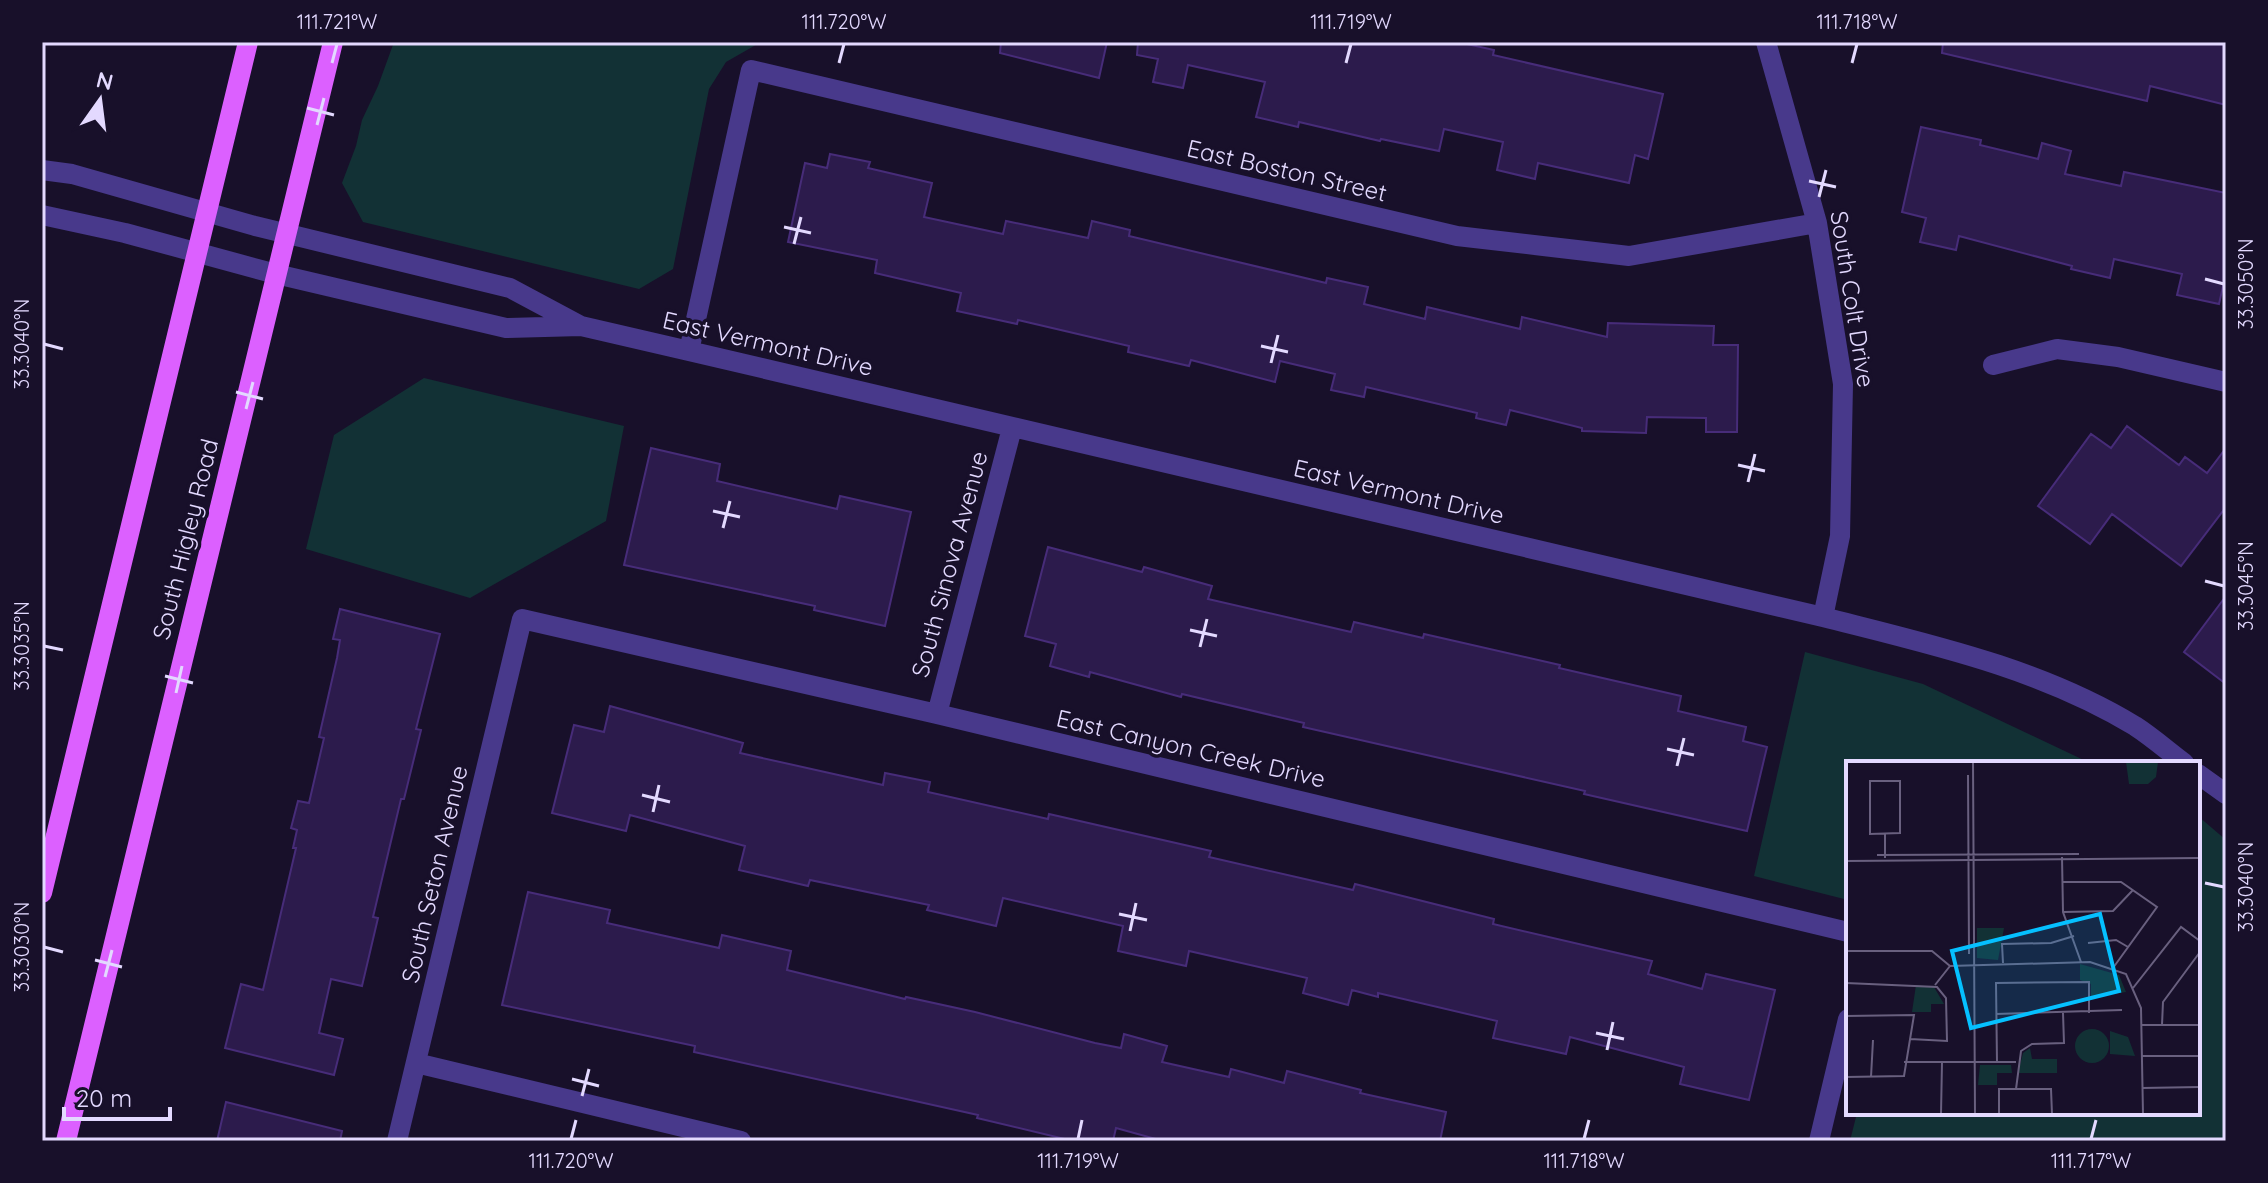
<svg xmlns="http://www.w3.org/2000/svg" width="2268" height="1183" font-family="Quicksand,sans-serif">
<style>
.green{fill:#123135}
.building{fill:#2c1b4c;stroke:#472c79;stroke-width:2}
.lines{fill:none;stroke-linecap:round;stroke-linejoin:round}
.minor{stroke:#48398b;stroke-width:20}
.major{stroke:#dc60ff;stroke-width:20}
.ticks{fill:none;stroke:#e3d9ff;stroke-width:3}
.labels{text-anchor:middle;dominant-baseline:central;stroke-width:7;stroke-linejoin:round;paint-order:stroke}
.street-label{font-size:24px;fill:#e3d9ff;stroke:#18102a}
.inset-road{fill:none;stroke:#69607f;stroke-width:2}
.view{fill:#05c0ff;fill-opacity:0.15;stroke:#05c0ff;stroke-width:4}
.inset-edge{fill:none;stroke:#e3d9ff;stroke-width:4}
.neatline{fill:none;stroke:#e3d9ff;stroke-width:3}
.ticks-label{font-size:20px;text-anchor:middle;fill:#e3d9ff}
</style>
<rect width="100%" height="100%" fill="#18102a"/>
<!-- green -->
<path class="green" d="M394,42h367l-35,20 -17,27 -36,180 -34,20 -276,-67 -21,-39 14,-37 6,-26 16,-34z
M424,378l200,48 -18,95 -136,77 -164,-49 28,-114z
M1805,652l118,32 167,79h-242v137l-94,-24z
M2198,816l28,24v301h-376l7,-28h341z"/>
<!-- building -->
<path class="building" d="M1001,42h106l-8,36 -99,-25z
M1138,42h320l36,8 -1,5 170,39 -15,65 -13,-4 -6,28 -91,-20 -3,16 -38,-9 6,-28 -59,-13 -5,22 -58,-12 -1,2 -81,-19 -1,5 -42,-10 9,-35 -77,-17 -5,23 -30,-6 5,-23 -21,-4z
M1943,42h283v63l-76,-19 -3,15 -205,-48z
M1921,127l60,13 -1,5 58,14 4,-16 29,8 -6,23 56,12 3,-14 102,21v80l-7,31 -42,-9 5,-21 -68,-15 -4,19 -39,-9 1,-3 -113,-30 -3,14 -36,-8 6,-24 -24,-6z
M830,154l40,8 -2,6 64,15 -8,34 79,17 3,-13 82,17 4,-17 38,9 -1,6 197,47 1,-5 41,9 -4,17 61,15 2,-12 93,22 2,-12 85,20 1,-14 106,3 -1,19h25l-1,87h-31v-14l-59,-1 -1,16 -64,-2v-3l-72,-18 -4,15 -30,-7 1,-5 -111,-26 -2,10 -33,-7 4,-16 -55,-13 -5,21 -84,-22 -2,6 -61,-14 1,-6 -111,-26 -1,4 -60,-13 4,-18 -86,-20 2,-13 -89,-18 17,-79 22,5z
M2127,426l52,39 6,-8 22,16 19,-25v59l-45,59 -69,-52 -22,30 -52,-38 53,-72 20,14z
M651,448l69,16 -3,17 120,28 3,-13 71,16 -26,114 -71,-16 1,-4 -191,-41z
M1048,547l94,25 2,-5 68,19 -4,13 143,33 3,-10 69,16 1,-4 136,31 -1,3 122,28 -3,15 68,16 -3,14 24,6 -20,84 -163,-37 1,-3 -282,-64 1,-4 -122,-29 -1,3 -91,-25 -1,5 -39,-11 6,-22 -31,-8z
M2226,596v88l-42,-32z
M340,609l100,25 -24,95 5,1 -17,69h-3l-28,118 5,1 -16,68 -31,-7 -12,54 24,6 -9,36 -109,-27 16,-64 22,6 33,-142h-3l4,-18 -6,-2 7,-27 11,2 15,-65 -5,-1 18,-79 3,-18 -7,-1z
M610,706l133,37 -3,10 143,32 2,-12 45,9 -2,10 120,27 1,-5 70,16 92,21 -2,6 144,33 2,-6 139,35 -1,5 159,37 -4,13 54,15 4,-15 69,16 -26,110 -69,-16 4,-17 -114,-30 -4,17 -73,-16 4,-17 -119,-28v4l-26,-7 -4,15 -45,-12 4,-15 -118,-27 -3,15 -68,-15 5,-25 -120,-28 -7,28 -69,-16 2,-5 -119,-25 -2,6 -69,-16 6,-24 -115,-31 -4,16 -74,-18 22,-88 30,7z
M528,892l82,18 -3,13 112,25 3,-13 69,16 -4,19 118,29 1,-2 69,15 120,31 26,5 3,-14 43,12 -5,16 67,15 2,-8 53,14 3,-12 74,19 -1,3 86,19 -6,29h-277l-47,-13 -3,13h-40l-96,-23 1,-3 -284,-63 1,-6 -193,-41z
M226,1102l116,29 -2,10h-123z"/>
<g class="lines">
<!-- minor -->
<path class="minor" d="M1766,42l51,181 26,161 -3,152 -17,81
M42,170l30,4 183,52 255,62 71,38
M42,215l83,18 151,41 230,54 75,-2 108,25 1134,266c106,27 217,51 312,109 17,11 33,25 49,37
M689,351l62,-281 706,166 172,20 188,-33
M1993,365l64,-16 61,8 108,25
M937,714l75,-286
M2198,774l28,20
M416,1063l325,78
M397,1141l125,-522 415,95 911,218
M1819,1141l29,-122"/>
<!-- major -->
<path class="major" d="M42,893l206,-851
M66,1141l267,-1099"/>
</g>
<!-- ticks -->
<path class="ticks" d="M332,63l5,-19M839,63l5,-19M1346,63l5,-19M1852,63l5,-19M307,108l27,7M317,125l7,-27M1809,181l27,6M1819,197l7,-27M784,227l27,6M794,244l7,-27M2205,279l19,5M44,344l19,5M1261,346l27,6M1271,363l7,-28M236,392l27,7M246,409l7,-27M1738,465l27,6M1748,482l7,-28M713,511l27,6M723,528l7,-27M2205,581l19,5M1190,630l27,6M44,646l19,4M1200,647l7,-28M165,676l28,7M176,693l6,-27M1667,749l27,6M1677,766l7,-28M642,795l28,7M653,812l6,-27M2205,883l19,4M1119,914l28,6M1130,931l6,-28M44,947l19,5M95,960l27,7M105,977l7,-27M1596,1033l28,6M1607,1050l6,-28M572,1079l27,7M582,1096l7,-27M571,1139l5,-19M1078,1139l4,-19M1584,1139l5,-19M2091,1139l5,-19"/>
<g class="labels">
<!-- street labels -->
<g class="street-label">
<text transform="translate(1287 170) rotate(13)">East Boston Street</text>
<text transform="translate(1853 299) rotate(81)">South Colt Drive</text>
<text transform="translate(768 343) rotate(13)">East Vermont Drive</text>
<text transform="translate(1399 491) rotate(13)">East Vermont Drive</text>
<text transform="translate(185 539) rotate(-76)">South Higley Road</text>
<text transform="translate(949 564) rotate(-75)">South Sinova Avenue</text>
<text transform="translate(1191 748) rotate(13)">East Canyon Creek Drive</text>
<text transform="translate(434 874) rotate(-77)">South Seton Avenue</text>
</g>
</g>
<!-- overview -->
<g transform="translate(1846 761)">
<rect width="354" height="354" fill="#18102a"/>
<path d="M280,1h32l-2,15 -8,7h-19zM131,167h27l-6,32 -21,-2zM234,203l39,11 7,17 -35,5v-13l-11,-4zM70,224l18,2 10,17h-13v8h-19zM229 285a17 17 0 1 1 34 0a17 17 0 1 1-34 0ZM264,270l18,6 7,19 -25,-2zM184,287l2,11h25v14h-39l5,-20zM134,304h31l1,8h-15v12h-19z" fill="#123135"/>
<path class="inset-road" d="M127,1l2,352M122,14l1,179M24,20h30v52l-30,1zM31,94l202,-1M216,96l1,55 18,50M39,97v-25M0,100l354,-3M216,121h59l36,25 -44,61M217,151l50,-1 20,-21M242,182l28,-3 12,7M0,190h86l18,15M157,202l-1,-19 49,-1 23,-7M104,205l140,-4 36,12 15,34 2,106M0,222l91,4 9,11 1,43 -37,-2M89,224l15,-19M287,227l48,-61 19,14M150,253l126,-4M0,255l68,-1 -10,61 -58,1M296,264h58M316,264l1,-23 37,-50M296,295h58M58,301h112M151,301l-1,-79 93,-1v31M25,316l2,-37M296,327l58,-1M170,328l5,-38 11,-7 32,-1 -1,-30M95,353l1,-52M153,353v-25h52l1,25"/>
<path class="view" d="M254,153l19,77 -148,37 -19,-77z"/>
<rect width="354" height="354" class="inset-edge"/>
</g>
<!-- border -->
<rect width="2268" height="1183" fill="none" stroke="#18102a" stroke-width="88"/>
<!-- north arrow -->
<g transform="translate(100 100) rotate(14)" stroke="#18102a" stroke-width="6" paint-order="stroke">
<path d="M0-6L14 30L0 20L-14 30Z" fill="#e3d9ff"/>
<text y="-12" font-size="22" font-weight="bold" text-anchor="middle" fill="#e3d9ff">N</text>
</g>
<!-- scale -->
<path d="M64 1107v12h106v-12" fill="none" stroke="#e3d9ff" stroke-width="4"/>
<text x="76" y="1107" font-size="24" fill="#e3d9ff" stroke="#18102a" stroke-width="6" paint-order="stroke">20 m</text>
<rect x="44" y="44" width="2180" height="1095" class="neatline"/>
<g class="ticks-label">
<text x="337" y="29">111.721°W</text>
<text x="844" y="29">111.720°W</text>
<text x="1351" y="29">111.719°W</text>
<text x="1857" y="29">111.718°W</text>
<text transform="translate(2246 284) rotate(-90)" y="7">33.3050°N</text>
<text transform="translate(22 344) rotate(-90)" y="7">33.3040°N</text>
<text transform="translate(2246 586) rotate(-90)" y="7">33.3045°N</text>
<text transform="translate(22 646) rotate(-90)" y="7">33.3035°N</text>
<text transform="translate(2246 887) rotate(-90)" y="7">33.3040°N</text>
<text transform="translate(22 947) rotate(-90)" y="7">33.3030°N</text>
<text x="571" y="1168">111.720°W</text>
<text x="1078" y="1168">111.719°W</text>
<text x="1584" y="1168">111.718°W</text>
<text x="2091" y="1168">111.717°W</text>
</g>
</svg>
